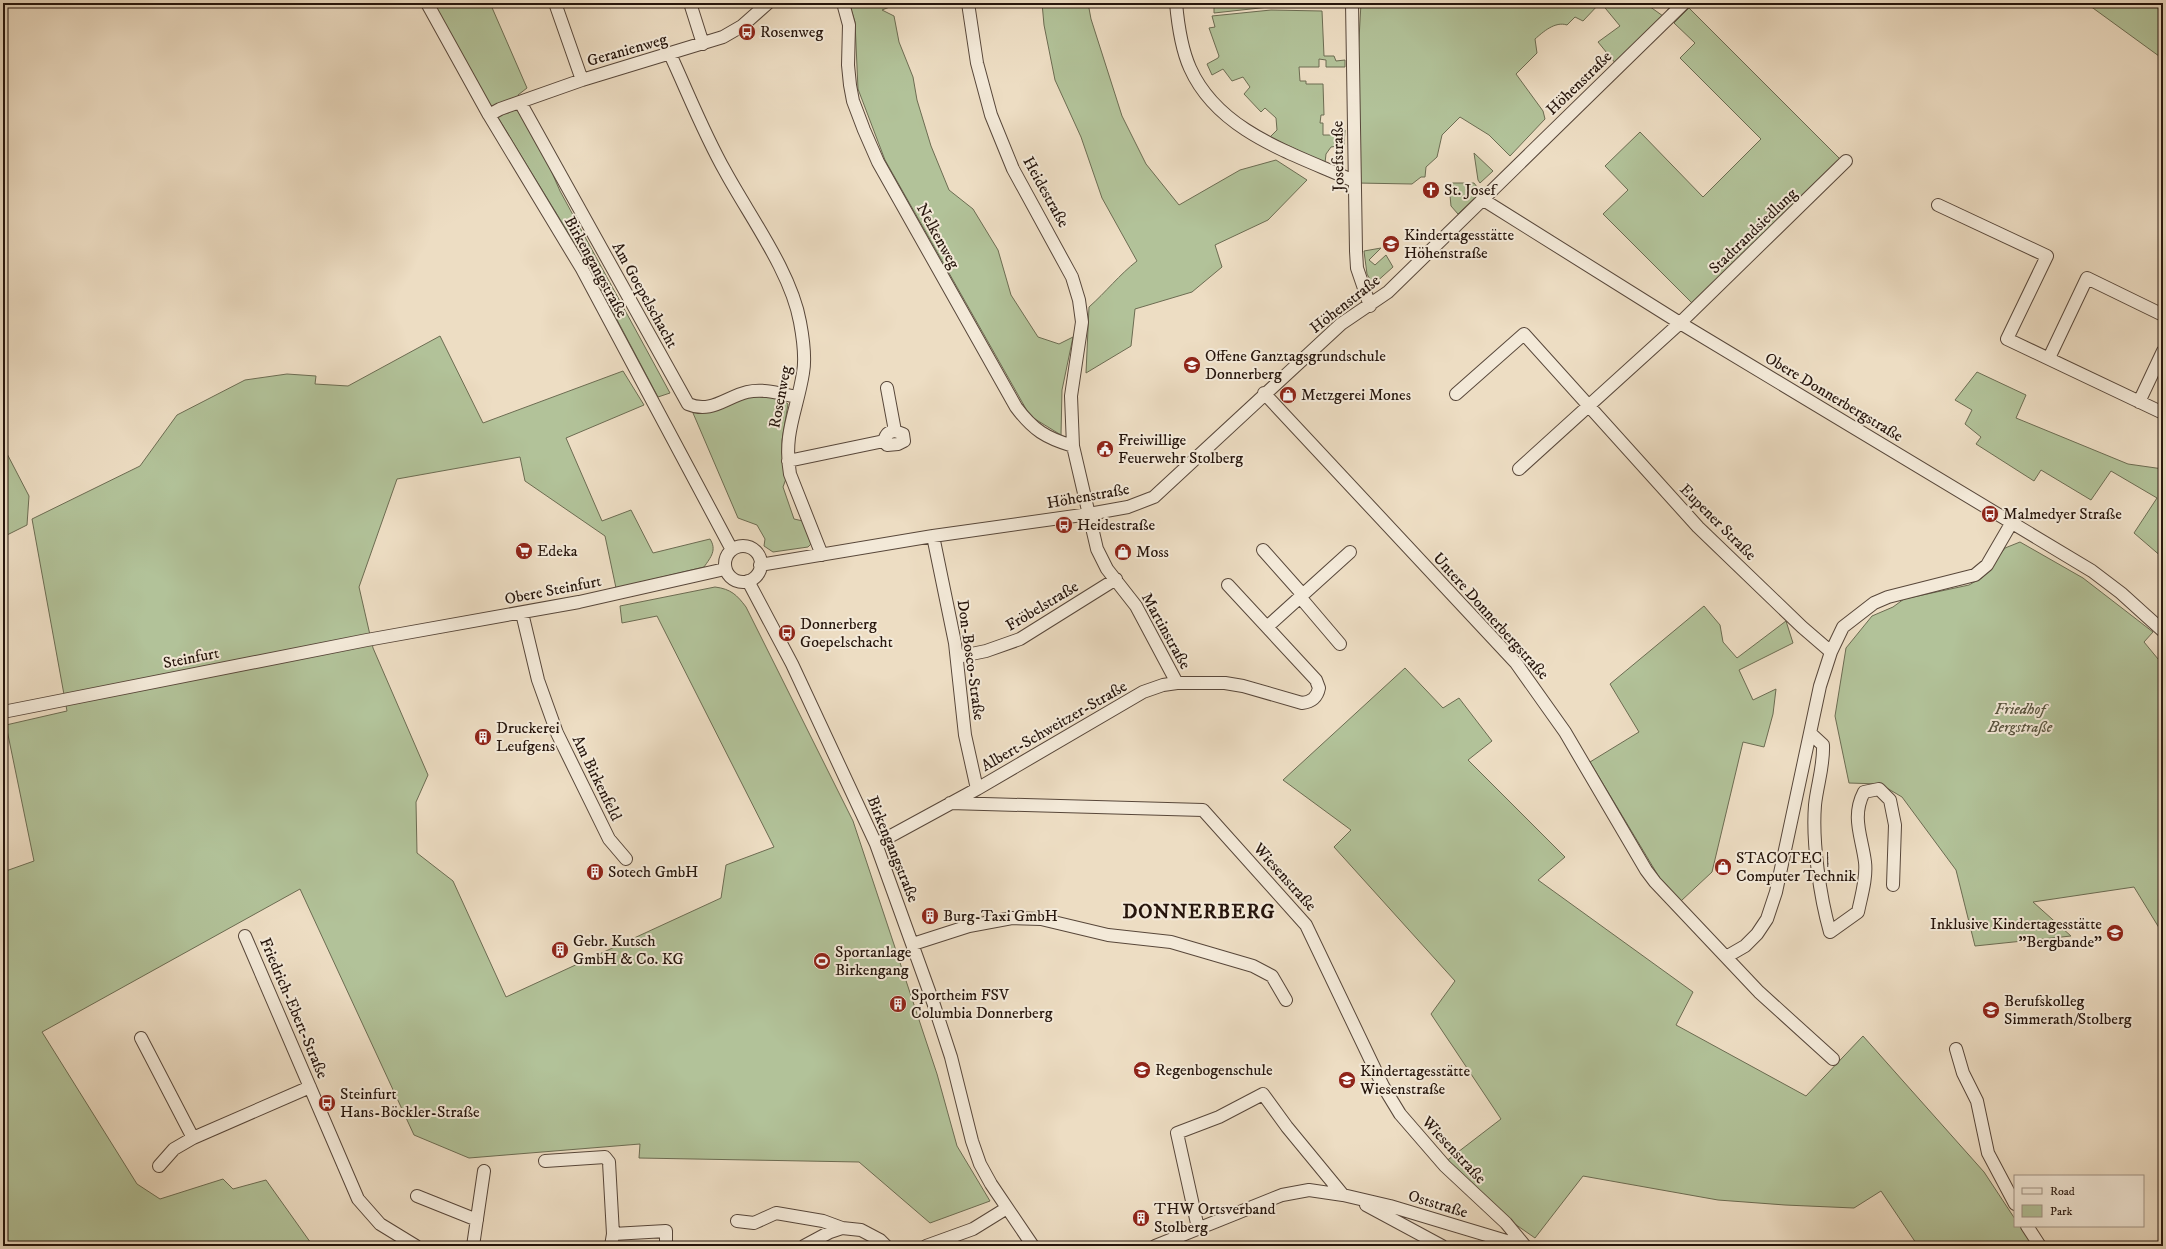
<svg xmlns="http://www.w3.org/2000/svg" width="2166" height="1249" font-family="'IM FELL DW Pica',serif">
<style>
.green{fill:#b2c299;stroke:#6c6c52}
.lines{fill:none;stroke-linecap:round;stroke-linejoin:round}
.minor-casing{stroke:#58473a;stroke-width:14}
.minor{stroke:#f3e9d8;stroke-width:12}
.labels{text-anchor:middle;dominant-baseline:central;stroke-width:4;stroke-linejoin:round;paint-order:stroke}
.poi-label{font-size:16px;fill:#26150c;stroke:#f3e9d8;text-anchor:start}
.street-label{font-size:16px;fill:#26150c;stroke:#f3e9d8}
.park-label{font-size:16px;font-style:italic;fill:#57523d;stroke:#f3e9d8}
.district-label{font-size:20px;font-weight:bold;letter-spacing:1px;fill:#26150c;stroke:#f3e9d8}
</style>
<rect width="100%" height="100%" fill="#edddc3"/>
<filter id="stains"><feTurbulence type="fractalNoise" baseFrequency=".005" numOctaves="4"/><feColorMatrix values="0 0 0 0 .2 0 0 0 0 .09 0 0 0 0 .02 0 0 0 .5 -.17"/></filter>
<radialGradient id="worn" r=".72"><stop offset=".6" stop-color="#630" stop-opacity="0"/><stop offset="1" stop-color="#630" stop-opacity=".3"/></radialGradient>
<!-- green -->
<path class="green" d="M433,3h57l37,85 -9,7 42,96 110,202 -12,4 -70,-132 -107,-175z
M849,3h51l-18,7 12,6 5,26 14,35 4,23 14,46 18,44 24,19 25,41 13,45 27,42 21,7 14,-7 -11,53 -1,45 -31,-19 -145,-256 -27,-71 -3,-67z
M1042,3h46l3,16 31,97 24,48 33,41 61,-35 36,-10 31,20 -39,40 -53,25 7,22 -30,25 -57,17 -4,37 -45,27 3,-66c17,-15 30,-32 48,-46l-35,-63 -21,-61 -26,-57 -11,-55z
M1214,3h55v4l-55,6z
M1361,3h239l-17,18 -8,-4 -8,8c-12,-4 -24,7 -32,14l2,14 -21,21 27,37 2,8 -35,37 -21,-21 -29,-18 -18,18 -5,22 -11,10 -1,10h-4l-9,7 -55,-1 -1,-90z
M1601,3h49l-1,3 14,10 6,-8 -7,-5h16l-62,61 -18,-22 22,-16z
M2086,3h77v56z
M1689,8l152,152 -146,146 -92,-92 25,-24 -23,-24 35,-34 63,65 58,-58 -81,-81 15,-15 -21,-20z
M1271,10l51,1 2,45h10l2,5 9,-1v7h-19v-7l-7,-1v8h-20l1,14h6v3h17l1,31h-3l-1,8h3v12h18v-4l4,-1 -1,15 -13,2 -5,7 -1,9 -55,-26 7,-7 -1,-12 -11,-10 -4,4 -17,-18 6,-7 -7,-10 -11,4 -9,-12 -11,6 -5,-11 11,-6 1,-2 -10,-28 6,-1 -3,-11z
M1474,153l19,18 -13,12 -2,-3z
M1452,183h22l7,9 -23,22 -7,-8 -2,-21z
M1381,248l-12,12 6,5 11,-10 7,12 -20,18 -6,-11 -3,-23z
M440,336l43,87 140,-52 21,34 -78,33 36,83 29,-11 22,43 57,-14c7,11 1,18 -6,28l-88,21 -11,-52 -80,-55 -5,-24 -123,22 -38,108 14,61 55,127 -12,27 1,51 36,28 53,116 215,-99 5,-33 48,-18 -117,-231 -35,7 -2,-17 95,-19c16,2 22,8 31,20l107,214 84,253 20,72 33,55 -60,22 -71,-61 -220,-4 1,-14 -171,14 -55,-23 -114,-246 -258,143 95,152 23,15 63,-20 10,10 33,-9 47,66h-310v-374l31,-11 -28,-136 61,-14 -35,-192 108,-53 37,-51 68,-35 42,-6 29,2 -1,8 33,2z
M1977,372l49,23 -10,23 112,46 35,5v89l-29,-25 23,-35 -46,-27 -20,29 -50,-30 -7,11 -58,-37 5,-7 -16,-13 7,-14 -17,-10z
M749,394l35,3v4l4,3 -6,36v13l5,23 -4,11 11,32 9,2 8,23 -3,3 -35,5 -9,-6 1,-7 -8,-14 -19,-7 -45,-105v-2z
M3,446l26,50 -2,29 -24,12z
M2020,542l63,36 70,54 -9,10 19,23v265l-2,1 -27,-44 -101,15 38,34 -96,10 -19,-76 -54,-73 -22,-13 -31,-1 -14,-67 11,-68 26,-32 21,-9 11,-8 65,-14 14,-8 22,-29z
M1704,606l16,19 3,17 14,16 49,-37 7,22 -54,27 14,30 23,-11 -3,25 -9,33 -21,-5 -31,130 -31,29 -22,-24 -69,-115 49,-30 -29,-48z
M1405,668l38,40 16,-10 33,43 -24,19 97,97 -27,23 155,112 -17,33 130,71 57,-60 121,136 31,47v7h5l13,20h-115l-37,-55 -27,17 -69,-3 -67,-5 -135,-24 -48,62 -46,-32 -44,-44 56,-43 -70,-105 24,-33 -121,-134 17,-17 -68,-50z"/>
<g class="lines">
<defs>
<path id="minor" d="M427,3l62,112 93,154 150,281
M555,3l27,77
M690,3l13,41
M843,3l6,22 -1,40 2,20 3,16 11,29 14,32 138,245c17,23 30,31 57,39
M968,3l9,60 14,52 22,54 59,108 7,23 3,22 -11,74 2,50 24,103 10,20 29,37 41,77h48l18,3 59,17c9,-1 15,-5 17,-15l-3,-8 -88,-95
M1176,3c2,22 5,45 14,65 29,65 105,86 164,113
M1352,3l4,248 1,17 13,38
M670,54c18,39 34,80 55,117 25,46 66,101 75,151 3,16 6,35 3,51 -6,38 -20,60 -13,101l32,81
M520,102l168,302c23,10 38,-7 59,-12 17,-4 34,2 50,5
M489,115l11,-6 82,-29 141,-43 19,-11 26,-23
M1482,199l198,124 412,248 29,22 42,38
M1938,205l109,51 -40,83 156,74
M2049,358l38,-80 76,37
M887,388l8,43
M1264,393l252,270 49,69 81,138 9,12 104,110 74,67
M1456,394l68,-60 174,193 104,100 29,25
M2139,402l24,-51
M895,431l8,3 1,7 -6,3 -11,1 -3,-4c2,-7 4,-9 11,-10z
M788,461l96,-20
M1519,469l161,-146 166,-162
M933,536l22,107 10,92 12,54
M725 564a18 18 0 1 1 36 0a18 18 0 1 1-36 0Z
M1263,550l40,45
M760,565l173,-29 156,-22 39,-7 26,-10 187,-173 47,-32 296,-289
M748,581l44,83 84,180 57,158 18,55 21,84 8,23 11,20 42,62
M1300,597l40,47
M522,613l16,67 19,53 52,106 17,20
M1267,627l83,-75
M957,657l29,-6 34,-12 96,-60
M3,712l364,-72 212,-38 146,-33
M950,803l253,7 103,115 77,161 17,28 45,52 61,57 19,23
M876,844l101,-55 166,-97 20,-7 14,-2
M1893,885l2,-60 -5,-25 -11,-11 -15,3c-13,25 -2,45 1,70 2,16 -4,35 -7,50l-28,20c-10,-35 -18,-90 -15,-127 2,-20 9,-39 8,-60l-13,-12 10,-47 11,-34 12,-25 31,-24 14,-6 87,-22 12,-10 25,-43
M245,936l113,263 22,25 36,22
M913,944l56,-18 43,-8 29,1 67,16 63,7 82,24 19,10 14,24
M1726,957l19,-11 12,-12 10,-15 9,-27 34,-159
M141,1038l52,100
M1956,1049l7,24 14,28 11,52 27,51
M545,1161l60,-4 4,5 4,72
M159,1166l15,-17 19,-11 117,-51
M417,1196l60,24
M1366,1205l76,41
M737,1221l17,2 22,-10 47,8 19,7 19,2 19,10 6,6
M2027,1226l13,20
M1198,1228l-21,-95 42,-16 44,-23 24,33 56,68
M473,1246l11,-75
M611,1246l2,-12 53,-3v15
M804,1246l26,-14 12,-4
M926,1246l47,-17 34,-21
M1155,1246l127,-51 27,-5 34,5 47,11 133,40"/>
</defs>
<!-- minor casing -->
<use href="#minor" class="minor-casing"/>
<!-- minor -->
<use href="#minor" class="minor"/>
</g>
<!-- icons -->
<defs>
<symbol id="bus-disc" viewBox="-11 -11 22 22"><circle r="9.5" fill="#8f2418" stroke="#f3e9d8"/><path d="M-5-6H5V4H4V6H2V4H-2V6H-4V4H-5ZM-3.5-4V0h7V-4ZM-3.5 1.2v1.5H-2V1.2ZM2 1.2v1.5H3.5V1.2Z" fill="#fff"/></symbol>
<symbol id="church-disc" viewBox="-11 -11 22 22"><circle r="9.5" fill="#8f2418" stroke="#f3e9d8"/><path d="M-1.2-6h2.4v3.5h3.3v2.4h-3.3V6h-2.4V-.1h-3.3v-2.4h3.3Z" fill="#fff"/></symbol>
<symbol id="school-disc" viewBox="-11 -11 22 22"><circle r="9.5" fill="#8f2418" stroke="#f3e9d8"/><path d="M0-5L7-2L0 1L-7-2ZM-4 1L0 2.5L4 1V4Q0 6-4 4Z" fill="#fff"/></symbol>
<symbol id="shop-disc" viewBox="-11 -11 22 22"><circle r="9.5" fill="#8f2418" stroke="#f3e9d8"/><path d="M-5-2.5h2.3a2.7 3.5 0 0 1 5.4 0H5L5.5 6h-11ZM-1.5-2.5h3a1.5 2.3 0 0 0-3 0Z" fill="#fff"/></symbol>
<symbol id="civic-disc" viewBox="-11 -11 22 22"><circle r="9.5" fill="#8f2418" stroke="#f3e9d8"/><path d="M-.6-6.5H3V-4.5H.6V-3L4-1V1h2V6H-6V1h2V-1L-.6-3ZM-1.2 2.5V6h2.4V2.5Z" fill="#fff"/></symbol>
<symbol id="supermarket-disc" viewBox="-11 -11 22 22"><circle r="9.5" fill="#8f2418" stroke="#f3e9d8"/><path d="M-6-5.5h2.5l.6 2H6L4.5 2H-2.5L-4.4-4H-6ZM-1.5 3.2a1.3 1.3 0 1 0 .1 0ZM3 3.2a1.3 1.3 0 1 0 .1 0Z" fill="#fff"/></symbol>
<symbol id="building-disc" viewBox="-11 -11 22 22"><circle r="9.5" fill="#8f2418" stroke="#f3e9d8"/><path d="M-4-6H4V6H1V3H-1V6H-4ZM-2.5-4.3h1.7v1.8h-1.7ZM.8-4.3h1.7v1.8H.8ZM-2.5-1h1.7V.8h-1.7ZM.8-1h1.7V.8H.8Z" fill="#fff"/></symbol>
<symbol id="stadium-disc" viewBox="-11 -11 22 22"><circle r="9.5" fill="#8f2418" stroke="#f3e9d8"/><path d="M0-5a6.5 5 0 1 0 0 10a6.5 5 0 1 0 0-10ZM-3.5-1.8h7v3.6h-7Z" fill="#fff"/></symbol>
</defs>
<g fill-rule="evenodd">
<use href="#bus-disc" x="737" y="22" width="20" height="20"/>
<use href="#church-disc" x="1421" y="180" width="20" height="20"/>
<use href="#school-disc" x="1381" y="234" width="20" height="20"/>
<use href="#school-disc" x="1182" y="355" width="20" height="20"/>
<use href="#shop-disc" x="1278" y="385" width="20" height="20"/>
<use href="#civic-disc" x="1095" y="439" width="20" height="20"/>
<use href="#bus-disc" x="1980" y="504" width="20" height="20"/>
<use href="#bus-disc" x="1054" y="515" width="20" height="20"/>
<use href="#supermarket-disc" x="514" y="541" width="20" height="20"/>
<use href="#shop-disc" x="1113" y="542" width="20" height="20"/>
<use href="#bus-disc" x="777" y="623" width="20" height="20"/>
<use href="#building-disc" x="473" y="727" width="20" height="20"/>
<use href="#shop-disc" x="1713" y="857" width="20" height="20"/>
<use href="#building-disc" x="585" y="862" width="20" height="20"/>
<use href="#building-disc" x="920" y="906" width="20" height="20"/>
<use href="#school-disc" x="2105" y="923" width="20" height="20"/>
<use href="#building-disc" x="550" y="940" width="20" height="20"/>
<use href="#stadium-disc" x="812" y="951" width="20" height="20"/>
<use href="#building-disc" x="888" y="994" width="20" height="20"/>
<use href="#school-disc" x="1981" y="1000" width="20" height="20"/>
<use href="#school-disc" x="1132" y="1060" width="20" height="20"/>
<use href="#school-disc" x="1337" y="1070" width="20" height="20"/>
<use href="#bus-disc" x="317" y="1093" width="20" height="20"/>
<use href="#building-disc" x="1131" y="1208" width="20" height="20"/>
</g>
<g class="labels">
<!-- poi labels -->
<g class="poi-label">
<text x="760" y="32">Rosenweg</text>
<text x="1444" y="190">St. Josef</text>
<text x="1404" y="235">Kindertagesstätte<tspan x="1404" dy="18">Höhenstraße</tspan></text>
<text x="1205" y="356">Offene Ganztagsgrundschule<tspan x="1205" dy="18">Donnerberg</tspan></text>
<text x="1301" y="395">Metzgerei Mones</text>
<text x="1118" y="440">Freiwillige<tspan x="1118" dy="18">Feuerwehr Stolberg</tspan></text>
<text x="2003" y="514">Malmedyer Straße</text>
<text x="1077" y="525">Heidestraße</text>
<text x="537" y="551">Edeka</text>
<text x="1136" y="552">Moss</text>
<text x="800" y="624">Donnerberg<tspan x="800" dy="18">Goepelschacht</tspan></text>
<text x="496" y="728">Druckerei<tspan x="496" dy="18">Leufgens</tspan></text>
<text x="1736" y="858">STACOTEC |<tspan x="1736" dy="18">Computer Technik</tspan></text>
<text x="608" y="872">Sotech GmbH</text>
<text x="943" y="916">Burg-Taxi GmbH</text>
<text x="2102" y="924" text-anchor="end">Inklusive Kindertagesstätte<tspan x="2102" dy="18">"Bergbande"</tspan></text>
<text x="573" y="941">Gebr. Kutsch<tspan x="573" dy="18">GmbH &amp; Co. KG</tspan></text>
<text x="835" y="952">Sportanlage<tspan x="835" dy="18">Birkengang</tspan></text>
<text x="911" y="995">Sportheim FSV<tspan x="911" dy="18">Columbia Donnerberg</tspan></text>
<text x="2004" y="1001">Berufskolleg<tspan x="2004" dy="18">Simmerath/Stolberg</tspan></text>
<text x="1155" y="1070">Regenbogenschule</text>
<text x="1360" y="1071">Kindertagesstätte<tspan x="1360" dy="18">Wiesenstraße</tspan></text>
<text x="340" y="1094">Steinfurt<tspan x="340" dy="18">Hans-Böckler-Straße</tspan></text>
<text x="1154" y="1209">THW Ortsverband<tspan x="1154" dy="18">Stolberg</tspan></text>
</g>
<!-- street labels -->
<g class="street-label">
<text transform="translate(627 50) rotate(-16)">Geranienweg</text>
<text transform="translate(1579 83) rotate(-44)">Höhenstraße</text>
<text transform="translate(1338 156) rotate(-91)">Josefstraße</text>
<text transform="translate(1046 192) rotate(61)">Heidestraße</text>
<text transform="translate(1753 231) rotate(-44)">Stadtrandsiedlung</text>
<text transform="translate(938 236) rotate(61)">Nelkenweg</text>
<text transform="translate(596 267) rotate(61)">Birkengangstraße</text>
<text transform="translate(645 295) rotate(61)">Am Goepelschacht</text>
<text transform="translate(1345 304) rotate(-38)">Höhenstraße</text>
<text transform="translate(780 397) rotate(-79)">Rosenweg</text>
<text transform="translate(1834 397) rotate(31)">Obere Donnerbergstraße</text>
<text transform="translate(1088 496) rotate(-10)">Höhenstraße</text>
<text transform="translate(1718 522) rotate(45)">Eupener Straße</text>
<text transform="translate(553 590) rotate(-11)">Obere Steinfurt</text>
<text transform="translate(1042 606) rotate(-31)">Fröbelstraße</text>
<text transform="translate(1491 616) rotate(48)">Untere Donnerbergstraße</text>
<text transform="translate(1166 631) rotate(61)">Martinstraße</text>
<text transform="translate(191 658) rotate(-11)">Steinfurt</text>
<text transform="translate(971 660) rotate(82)">Don-Bosco-Straße</text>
<text transform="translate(1054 726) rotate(-30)">Albert-Schweitzer-Straße</text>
<text transform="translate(597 778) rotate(64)">Am Birkenfeld</text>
<text transform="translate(893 849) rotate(68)">Birkengangstraße</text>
<text transform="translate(1285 877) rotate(48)">Wiesenstraße</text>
<text transform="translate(294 1008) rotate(67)">Friedrich-Ebert-Straße</text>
<text transform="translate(1454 1150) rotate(47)">Wiesenstraße</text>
<text transform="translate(1438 1204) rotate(17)">Oststraße</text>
</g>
<!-- park labels -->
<g class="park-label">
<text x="2020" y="709">Friedhof<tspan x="2020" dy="18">Bergstraße</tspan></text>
</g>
<!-- district labels -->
<g class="district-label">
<text x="1199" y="912">DONNERBERG</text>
</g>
</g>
<!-- margin -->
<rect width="2166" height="1249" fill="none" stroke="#edddc3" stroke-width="16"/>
<rect x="4" y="4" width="2158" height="1241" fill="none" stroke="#26150c" stroke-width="2"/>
<rect x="8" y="8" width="2150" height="1233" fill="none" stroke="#26150c"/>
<!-- legend -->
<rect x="2014" y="1175" width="130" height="52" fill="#f3e9d8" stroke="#a19486"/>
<rect x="2022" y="1188" width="20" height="6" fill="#f3e9d8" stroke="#a19486"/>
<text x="2050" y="1195" font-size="12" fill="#26150c">Road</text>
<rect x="2022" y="1205" width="20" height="12" fill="#b2c299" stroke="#a19486"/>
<text x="2050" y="1215" font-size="12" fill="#26150c">Park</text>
<rect width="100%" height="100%" filter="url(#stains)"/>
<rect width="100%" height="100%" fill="url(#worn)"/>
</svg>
